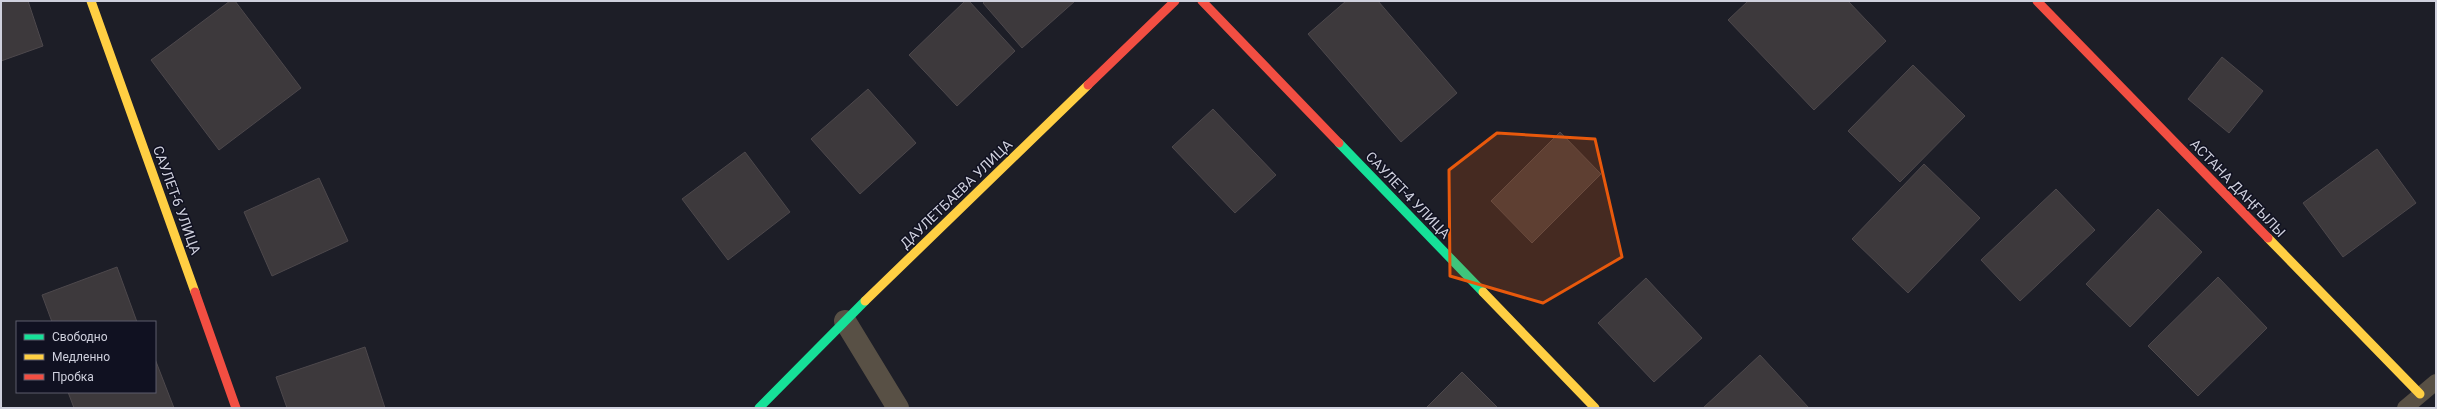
<svg xmlns="http://www.w3.org/2000/svg" width="2437" height="409" font-family="Roboto,sans-serif">
<style>
.building{fill:#3d393c;stroke:#4d484c}
.lines{fill:none;stroke-linecap:round;stroke-linejoin:round}
.lane{stroke:#585045;stroke-width:16}
.street{stroke:#585045;stroke-width:22}
.fast{stroke:#16e098;stroke-width:9}
.slow{stroke:#ffcf43;stroke-width:9}
.jam{stroke:#f24e42;stroke-width:9}
.marked{fill:#e8590c;fill-opacity:0.2;stroke:#e8590c;stroke-width:3;stroke-linejoin:round}
.labels{text-anchor:middle;dominant-baseline:central;stroke-width:3;stroke-linejoin:round;paint-order:stroke}
.street-label{font-size:14px;fill:#cfd0dd;stroke:#101121}
</style>
<rect width="100%" height="100%" fill="#1d1e27"/>
<!-- building -->
<path class="building" d="M1,1h27l15,45 -42,15z
M230,1h5l66,87 -82,62 -68,-90z
M965,1h4l46,50 -58,55 -48,-51z
M985,1h90l-53,47 -39,-45z
M1346,1h32l79,92 -56,49 -93,-108z
M1748,1h100l38,40 -72,69 -86,-90z
M2222,57l41,34 -34,42 -41,-34z
M1913,65l52,51 -65,66 -52,-51z
M868,89l48,54 -56,51 -49,-55z
M1213,109l63,66 -41,38 -63,-66z
M1560,132l41,42 -69,69 -41,-42z
M2377,149l39,54 -73,54 -40,-54z
M745,152l45,60 -62,48 -46,-61z
M1924,164l56,54 -72,75 -56,-54z
M319,178l29,63 -76,35 -28,-64z
M2056,189l39,41 -75,71 -39,-41z
M2158,209l44,43 -72,75 -44,-43z
M117,267l20,55h-85l-10,-27z
M2218,277l49,51 -69,68 -50,-50z
M1646,278l56,60 -48,44 -56,-59z
M365,347l20,61h-98l-11,-31z
M1760,355l49,53h-106z
M155,359l19,49h-100l-6,-16h87z
M1462,372l36,36h-72z"/>
<g class="lines">
<!-- lane -->
<path class="lane" d="M2405,408l31,-26"/>
<!-- street -->
<path class="street" d="M845,321l53,87"/>
<!-- fast -->
<path class="fast" d="M1339,143l144,149
M759,408l106,-107"/>
<!-- slow -->
<path class="slow" d="M91,1l104,291
M2268,238l152,156
M1483,292l112,116
M865,301l223,-216"/>
<!-- jam -->
<path class="jam" d="M1202,1l137,142
M2037,1l231,237
M1088,85l87,-84
M195,292l41,116"/>
</g>
<!-- marked area -->
<path class="marked" d="M1497,133l98,6 27,118 -79,46 -93,-27 -1,-106z"/>
<g class="labels">
<!-- street labels -->
<g class="street-label">
<text transform="translate(2238 188) rotate(46)">АСТАНА ДАҢҒЫЛЫ</text>
<text transform="translate(956 194) rotate(-44)">ДАУЛЕТБАЕВА УЛИЦА</text>
<text transform="translate(1408 195) rotate(46)">САУЛЕТ-4 УЛИЦА</text>
<text transform="translate(177 200) rotate(70)">САУЛЕТ-6 УЛИЦА</text>
</g>
</g>
<!-- border -->
<rect width="2437" height="409" fill="none" stroke="#cfd0dd" stroke-width="4"/>
<!-- legend -->
<rect x="16" y="321" width="140" height="72" fill="#101121" stroke="#5c5d6c"/>
<rect x="24" y="334" width="20" height="6" fill="#16e098" stroke="#5c5d6c"/>
<text x="52" y="341" font-size="12" fill="#cfd0dd">Свободно</text>
<rect x="24" y="354" width="20" height="6" fill="#ffcf43" stroke="#5c5d6c"/>
<text x="52" y="361" font-size="12" fill="#cfd0dd">Медленно</text>
<rect x="24" y="374" width="20" height="6" fill="#f24e42" stroke="#5c5d6c"/>
<text x="52" y="381" font-size="12" fill="#cfd0dd">Пробка</text>
</svg>
